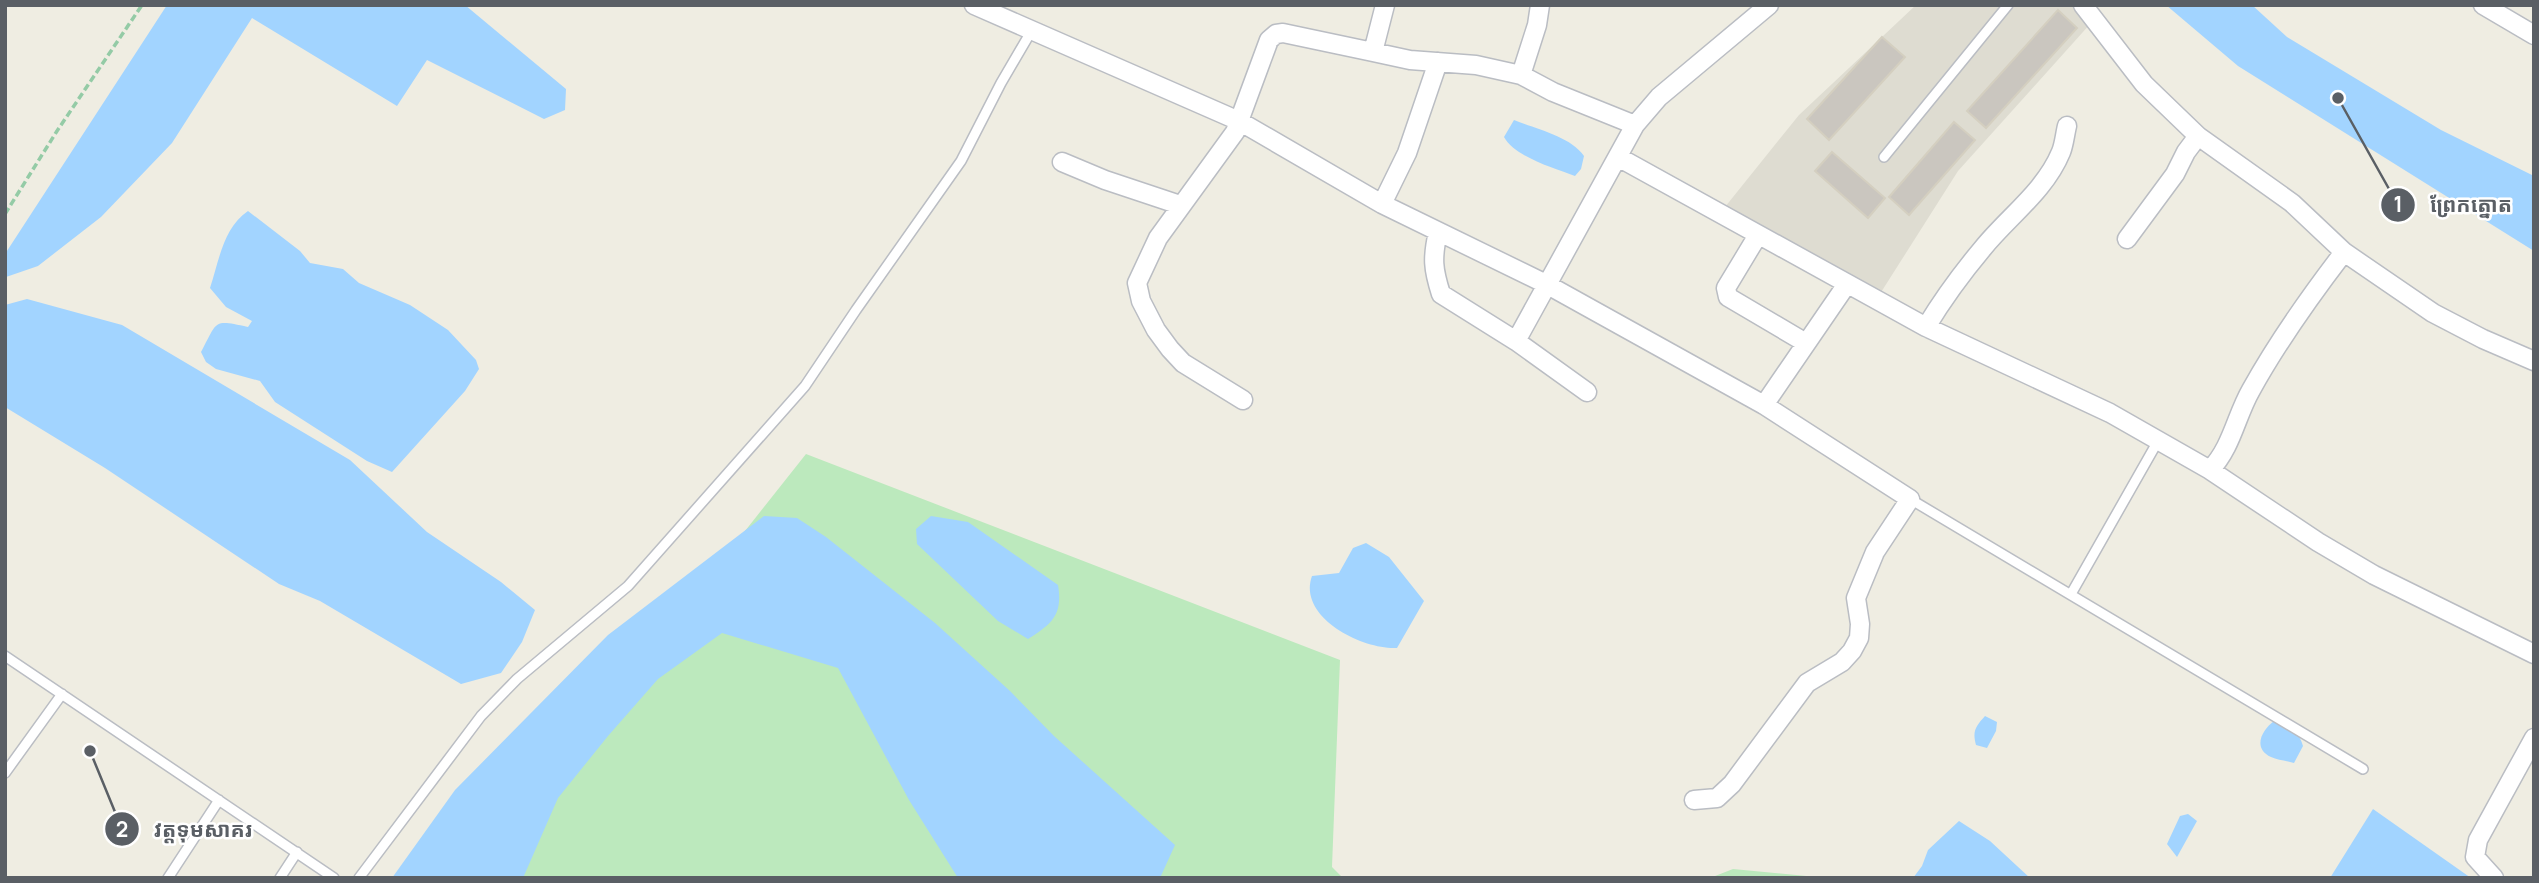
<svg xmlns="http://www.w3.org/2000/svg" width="2539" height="883" font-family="Manrope,'Noto Sans Khmer',sans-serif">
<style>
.education{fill:#dedcd1}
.green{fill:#bce9bd}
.water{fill:#a2d4ff}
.building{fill:#cac6bf;stroke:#d4cfc0;stroke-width:2}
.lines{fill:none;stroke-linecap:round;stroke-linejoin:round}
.service-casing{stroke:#babdc3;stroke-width:12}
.minor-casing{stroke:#babdc3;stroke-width:21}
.path{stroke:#94cba6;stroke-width:3.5;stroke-dasharray:7 3.5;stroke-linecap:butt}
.service{stroke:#fff;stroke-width:9}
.minor{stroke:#fff;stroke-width:18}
.leader{fill:none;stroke:#5a5f65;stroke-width:2.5}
.callout-dot{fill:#5a5f65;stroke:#fff;stroke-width:2.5}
.mark-label{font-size:21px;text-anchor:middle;font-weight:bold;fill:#fff}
.callout-label{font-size:21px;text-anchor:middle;font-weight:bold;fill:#5a5f65;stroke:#fff;stroke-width:5;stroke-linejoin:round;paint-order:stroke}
</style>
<rect width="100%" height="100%" fill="#efede2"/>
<!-- education -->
<path class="education" d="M1916,5h161l14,18 -133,148 -80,126 -153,-90 74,-92z"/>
<!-- green -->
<path class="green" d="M806,454l534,206 -8,207 11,11h-873z
M1733,869l94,9h-117z"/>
<!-- water -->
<path class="water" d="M167,5h298l101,84 -1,21 -21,9 -117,-59 -30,46 -145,-88 -80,125 -71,74 -63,49 -32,11 -1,-23z
M2166,5h86l35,32 154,93 93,46v75l-296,-185z
M1514,120c21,9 56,16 70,36l-3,13 -6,7c-21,-8 -60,-19 -71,-39z
M248,211l52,40 10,12 33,6 16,14 51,22 38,25 28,30 3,9 -14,22 -73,81 -25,-11 -92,-59 -15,-21 -44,-12 -10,-7 -5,-10c17,-31 11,-33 47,-25l4,-6 -26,-14 -16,-19c9,-27 13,-60 38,-77z
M27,299l95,26 228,135 77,72 74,50 34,28 -13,32 -21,31 -40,11 -141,-83 -41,-17 -174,-116 -100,-61v-102z
M764,516l33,2 29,19 109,86 75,68 44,45 121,109 -15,33h-202l-49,-78 -71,-132 -116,-35 -64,46 -50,57 -50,62 -35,80h-131l63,-88 153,-155z
M931,516l37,6 90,63c5,30 -6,39 -30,54l-30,-18 -81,-77 -1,-15z
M1366,543l23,14 35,44 -27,47c-35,2 -100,-31 -85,-72l27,-3 14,-25z
M1985,716l12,6 -1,9 -9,17 -11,-3c-4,-14 0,-19 9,-29z
M2274,721c14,6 25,10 29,25l-9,17c-7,-2 -16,-3 -23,-6 -19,-9 -9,-27 3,-36z
M2373,809l98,69h-141z
M2188,814l9,7 -20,36 -10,-13 13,-28z
M1959,821l31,20 40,37h-117l9,-12 6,-16z"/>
<!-- building -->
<path class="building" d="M2058,10l19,18 -91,100 -19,-17z
M1882,37l23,20 -76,83 -22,-21z
M1954,122l21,18 -66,75 -20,-18z
M1832,152l53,46 -17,20 -53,-47z"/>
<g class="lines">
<defs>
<path id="service" d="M1884,157l124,-152
M1910,499l453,270
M2071,594l87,-153
M5,656l329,222
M5,773l57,-79
M168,878l51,-78
M280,878l17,-26
M359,878l122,-162 36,-37 111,-93 177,-200 51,-76 105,-149 40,-78 31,-53"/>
<path id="minor" d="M974,5l265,116 143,83 164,80 218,121 146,94 -35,53 -19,46 4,26 -1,14 -7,13 -10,11 -35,21 -75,101 -15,14 -23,2
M1385,5l-12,47 37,8 66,5 45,10 16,-50 3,-20
M2083,5l61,79 54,52 94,67 52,49 89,61 50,26 51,22
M2483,5l51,30
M1521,75l32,17 82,33
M1618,157l308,170 184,86 100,57 108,72 56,33 160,79
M1062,162l43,18 75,25
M1382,204l25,-51 31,-91
M1438,232c-6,26 -5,37 3,62l75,47 71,51
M1758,235l-32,53 2,9 78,46
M2127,239l48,-65 11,-22 12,-16
M1926,327c17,-28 36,-54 57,-79 25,-31 62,-57 78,-96 3,-7 4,-18 6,-26
M1516,341l119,-216 24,-28 110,-92
M1243,400l-60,-37 -13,-14 -14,-19 -15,-29 -4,-18 21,-45 77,-106 34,-92 7,-6 7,-1 90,19
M1764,405l83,-121
M2210,470c22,-23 26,-54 41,-80 26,-47 60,-95 93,-138
M2494,878l-19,-21 3,-17 56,-102"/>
</defs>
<!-- service casing -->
<use href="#service" class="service-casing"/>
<!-- minor casing -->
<use href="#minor" class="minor-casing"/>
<!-- path -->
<path class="path" d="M5,214l52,-83 85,-126"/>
<!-- service -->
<use href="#service" class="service"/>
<!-- minor -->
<use href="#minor" class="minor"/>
</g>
<!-- callouts -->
<path class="leader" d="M2338 98L2398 205M90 751L122 829"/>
<g class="callout-dot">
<circle cx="2338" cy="98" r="7"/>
<circle cx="90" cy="751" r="7"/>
<circle cx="2398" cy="205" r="18"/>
<circle cx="122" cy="829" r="18"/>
</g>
<g class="mark-label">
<text x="2398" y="212">1</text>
<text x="122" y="837">2</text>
</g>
<g class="callout-label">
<text x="2471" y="212">ព្រែកត្នោត</text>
<text x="203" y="837">វត្តទុមសាគរ</text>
</g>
<!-- border -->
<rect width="2539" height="883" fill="none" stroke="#5a5f65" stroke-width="14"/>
</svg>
